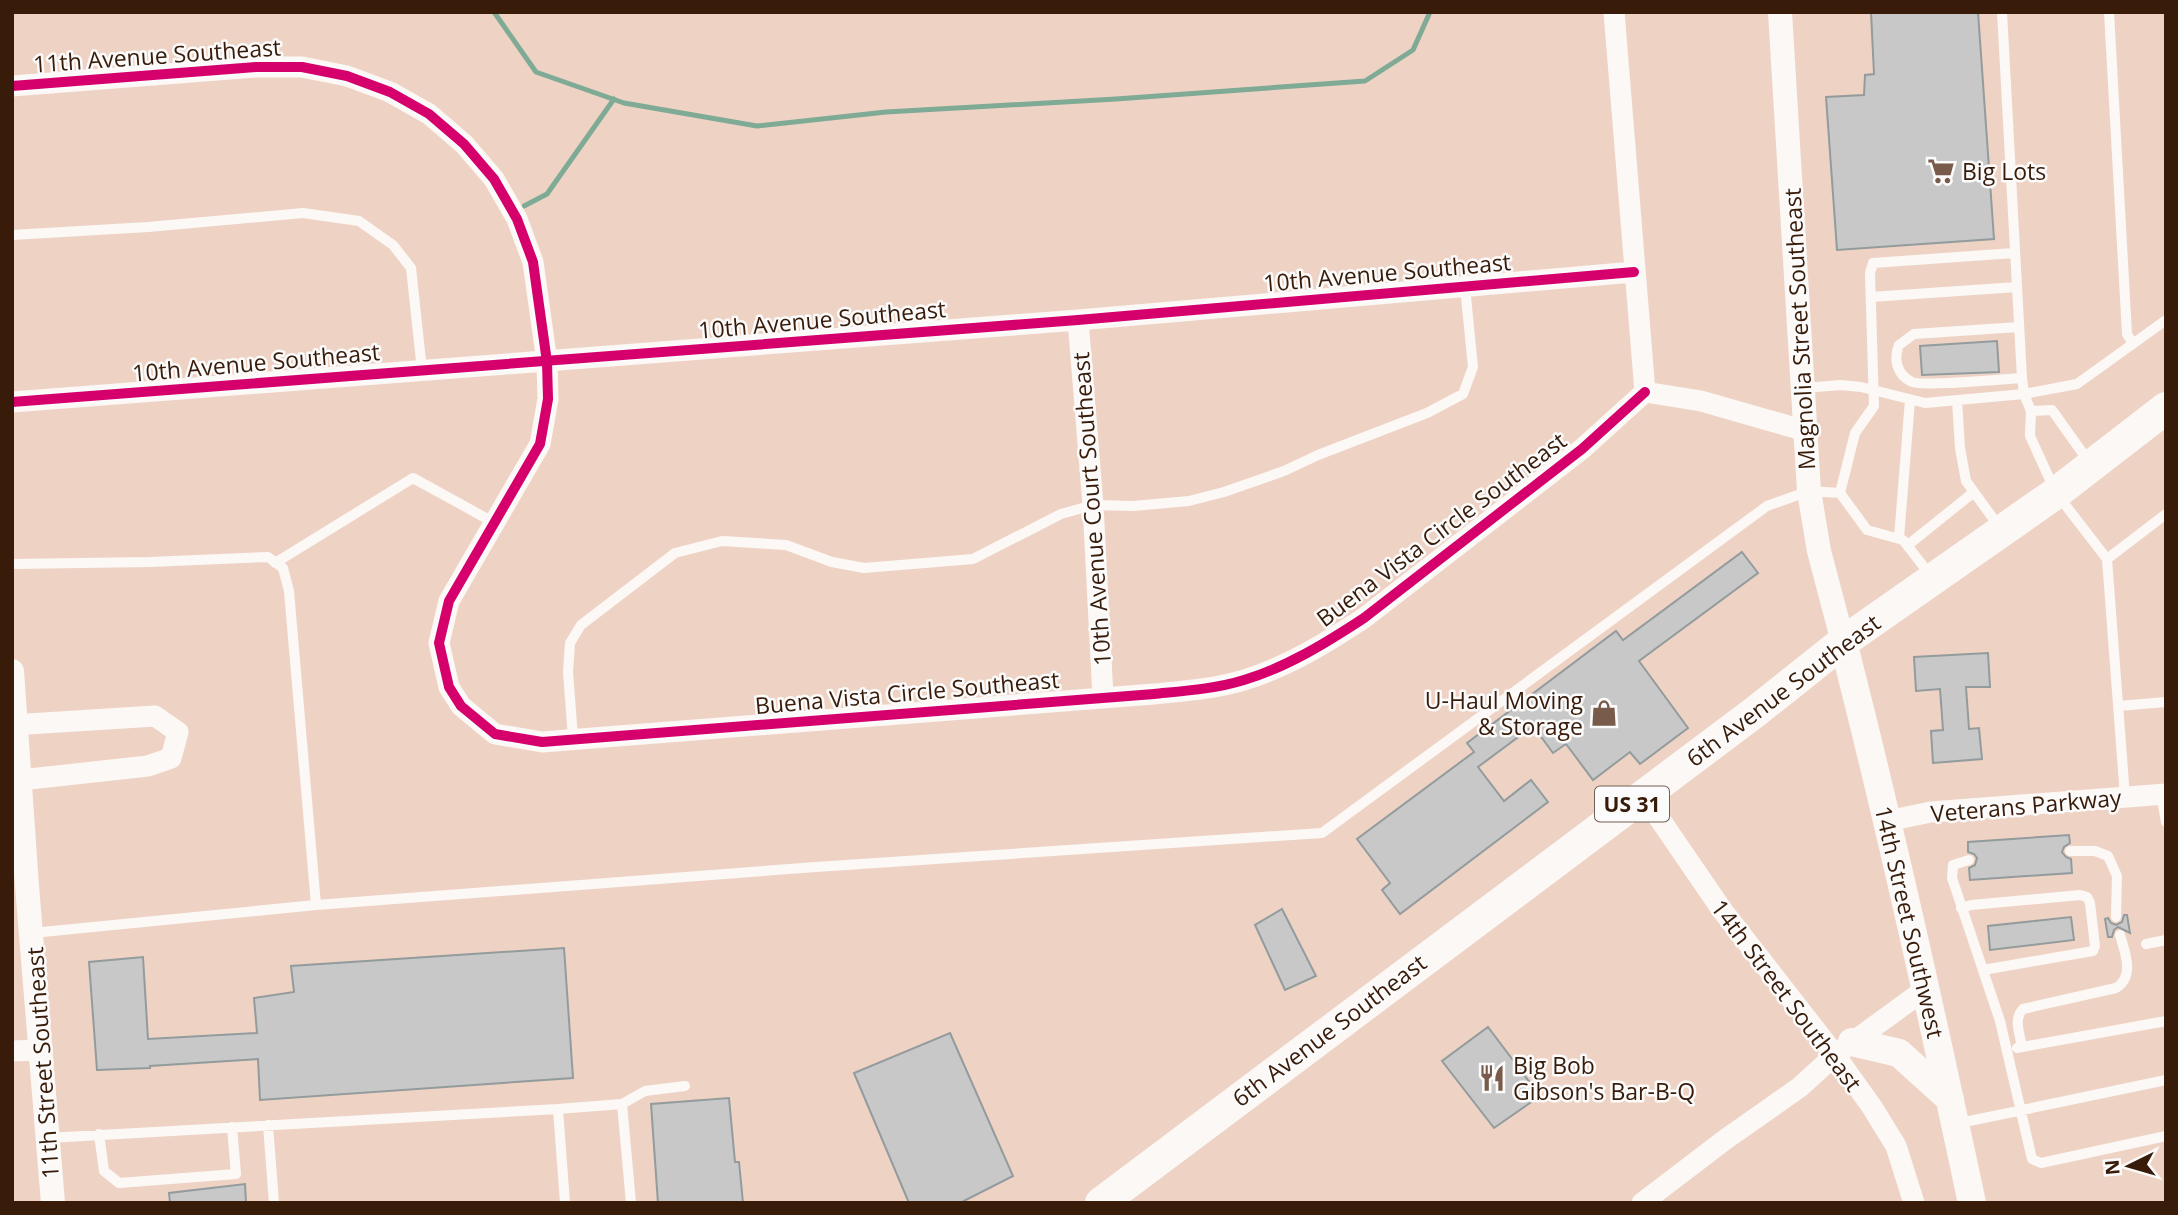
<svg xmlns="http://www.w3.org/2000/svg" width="2178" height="1215" font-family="'Open Sans',sans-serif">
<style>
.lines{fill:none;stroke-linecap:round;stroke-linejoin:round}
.stream{stroke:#7faa95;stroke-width:5}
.building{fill:#c8c8c8;stroke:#939b9d;stroke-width:2}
.service{stroke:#fcf8f6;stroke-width:10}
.minor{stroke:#fcf8f6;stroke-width:21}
.tertiary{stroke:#fcf8f6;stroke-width:24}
.secondary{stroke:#fcf8f6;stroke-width:28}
.primary{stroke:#fcf8f6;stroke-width:32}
.cycleway-casing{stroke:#fbfbfb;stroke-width:15}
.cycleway{stroke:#d6006c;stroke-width:10}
.labels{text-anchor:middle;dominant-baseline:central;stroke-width:5;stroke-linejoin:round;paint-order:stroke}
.shield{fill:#fbfbfb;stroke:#725e52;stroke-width:2}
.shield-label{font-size:21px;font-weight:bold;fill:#381b09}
.street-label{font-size:23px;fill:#381b09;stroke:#fbfbfb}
.poi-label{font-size:23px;fill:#381b09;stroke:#fbfbfb;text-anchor:start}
</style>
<rect width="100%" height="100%" fill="#eed3c5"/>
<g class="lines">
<!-- stream -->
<path class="stream" d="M494,12l42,60 88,31 133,23 129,-14 230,-13 249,-18 48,-31 17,-38
M524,206l23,-12 67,-95"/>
</g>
<!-- building -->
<path class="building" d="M1871,12h107l16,227 -157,11 -11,-153 38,-2 1,-20 9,-1z
M1997,341l2,31 -77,3 -2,-29z
M1742,552l16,21 -119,88 49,67 -48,36 -10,-12 -37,28 -27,-36 -13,9 -20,-27 -55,41 26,34 27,-21 17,22 -148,112 -18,-24 8,-7 -33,-44 117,-87 -7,-9 149,-112 7,9z
M1988,653l2,34h-24l3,42 10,-1 3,31 -49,4 -2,-32 12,-1 -3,-41 -24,2 -2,-34z
M2069,835l1,8 -6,4 -2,5 4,5 5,2 1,14 -102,7 -1,-12 6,-3 2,-7 -3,-4 -6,-2v-10z
M1282,909l34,67 -31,14 -30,-65z
M2124,915h3l3,18 -12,-6 -4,3 -2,7h-4l-3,-18 3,-1 3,5 5,2 6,-3z
M2071,917l3,23 -84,10 -2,-24z
M564,948l9,130 -313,22 -2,-41 -108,7v2l-53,2 -8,-108 54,-5 5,82 109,-6 -3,-35 40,-6 -3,-26z
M1488,1027l52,69 -46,32 -52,-67z
M950,1033l63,143 -53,27h-51l-55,-130z
M729,1098l6,64h4l4,41h-85l-7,-99z
M245,1184l1,19h-76l-1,-10z"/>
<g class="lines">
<!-- service -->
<path class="service" d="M2002,12l20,366 2,16 7,17 -1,25 26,57 51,66
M2109,12l18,322 6,10
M12,235l136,-8 155,-14 56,8 34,24 18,23 11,102
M1871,297l146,-10
M2019,327l-105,7 -15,11c-6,14 -2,30 13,37 12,5 91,-3 110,-4
M1804,388l37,-3 20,2 64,16 99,-9 53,-10 89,-64
M1957,400l3,48 6,33 34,47
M2031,411l21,-1 37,52
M1840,493l15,-60 19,-27 -4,-133 3,-10 141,-10
M1899,538l11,-138
M1908,545l66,-53
M275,563l138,-85 80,44
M12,564l138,-2 118,-5 15,11 6,23 27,314 -284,28
M2118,706l48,-4
M573,738l-5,-66 2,-29 11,-18 94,-72 47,-12 64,4 46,17 32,6 109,-9 88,-45 32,-9 40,1 56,-5 35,-9 60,-21 34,-16 109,-42 36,-19 10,-27 -8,-80
M2161,794l5,28
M2125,797l-18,-238 59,-45
M2070,851h25l13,5 9,20 -1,41
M1969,860l-16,5 -1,13 48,143 32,138 9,4 125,-27
M316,905l500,-38 506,-34 445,-327 42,-15 31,2 27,37 36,10 28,36
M1961,908l10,-3 109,-10 7,2 3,6 5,43 -2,5 -110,19
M2146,944l20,-4
M2022,1047c-2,-13 -9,-28 1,-38l93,-21c19,-11 9,-36 4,-53
M2017,1048l149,-27
M622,1104l23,-13 40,-5
M558,1109l64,-5 9,99
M1955,1124l211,-44
M268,1125l6,78
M99,1134l5,37 15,12 117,-9 -4,-47
M48,1138l510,-29 7,94"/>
<!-- minor -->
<path class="minor" d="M1614,12l31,380
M12,86l244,-19h46l45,9 43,16 39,22 35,30 30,35 23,40 16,43 14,100 1,37 -8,45 -91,157 -10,42 10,44 12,19 34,28 47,8 612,-48c30,-3 61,-5 90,-14 43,-13 82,-37 120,-62l218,-169 63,-57
M1078,320l15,185 10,192
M1645,392l56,9 105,30
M12,402l1066,-82 556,-48
M12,725l143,-9 23,16 -7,26 -23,8 -128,14
M1644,796l78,114 113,145 37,52 24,39 18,57
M1887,821l44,-9 235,-18
M12,1051l30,-1
M1642,1203l84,-64 74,-52 35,-32 92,-67"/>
<!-- tertiary -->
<path class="tertiary" d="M1780,12l29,479 10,60 24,91
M12,671l15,215 26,317"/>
<!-- secondary -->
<path class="secondary" d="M1843,642c48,186 89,373 129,561
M1852,1042l47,11 51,46"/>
<!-- primary -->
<path class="primary" d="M1101,1203l654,-491 88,-70 213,-149 110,-85"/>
<defs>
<path id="cycleway" d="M12,86l244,-19h46l45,9 43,16 39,22 35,30 30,35 23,40 16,43 14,100 1,37 -8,45 -91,157 -10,42 10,44 12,19 34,28 47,8 612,-48c30,-3 61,-5 90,-14 43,-13 82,-37 120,-62l218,-169 63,-57
M12,402l1066,-82 556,-48"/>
</defs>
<!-- cycleway casing -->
<use href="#cycleway" class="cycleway-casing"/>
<!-- cycleway -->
<use href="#cycleway" class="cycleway"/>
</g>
<!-- icons -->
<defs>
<symbol id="supermarket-bare" viewBox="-9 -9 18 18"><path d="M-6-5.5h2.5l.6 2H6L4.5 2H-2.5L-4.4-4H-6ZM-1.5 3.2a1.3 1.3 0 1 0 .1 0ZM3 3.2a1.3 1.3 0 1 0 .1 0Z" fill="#785b4b" stroke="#fbfbfb" stroke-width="2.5" paint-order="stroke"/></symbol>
<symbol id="shop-bare" viewBox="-9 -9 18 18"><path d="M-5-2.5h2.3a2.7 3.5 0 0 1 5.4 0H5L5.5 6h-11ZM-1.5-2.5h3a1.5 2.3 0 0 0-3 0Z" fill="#785b4b" stroke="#fbfbfb" stroke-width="2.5" paint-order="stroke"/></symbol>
<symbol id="restaurant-bare" viewBox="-9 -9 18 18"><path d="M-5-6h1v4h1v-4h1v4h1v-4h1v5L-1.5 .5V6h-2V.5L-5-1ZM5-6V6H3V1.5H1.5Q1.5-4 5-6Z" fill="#785b4b" stroke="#fbfbfb" stroke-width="2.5" paint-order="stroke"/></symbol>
</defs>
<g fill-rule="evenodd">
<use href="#supermarket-bare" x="1922" y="152" width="38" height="38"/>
<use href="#shop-bare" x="1585" y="694" width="38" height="38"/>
<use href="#restaurant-bare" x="1473" y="1059" width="38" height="38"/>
</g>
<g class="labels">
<!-- shield labels -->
<rect class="shield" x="1595" y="786.5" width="74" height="35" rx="5"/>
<g class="shield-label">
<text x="1632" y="804">US 31</text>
</g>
<!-- street labels -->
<g class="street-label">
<text transform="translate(157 55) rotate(-4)">11th Avenue Southeast</text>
<text transform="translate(1387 272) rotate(-5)">10th Avenue Southeast</text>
<text transform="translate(822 319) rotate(-5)">10th Avenue Southeast</text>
<text transform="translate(1799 329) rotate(-93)">Magnolia Street Southeast</text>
<text transform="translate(256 362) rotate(-5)">10th Avenue Southeast</text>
<text transform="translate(1091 509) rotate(-94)">10th Avenue Court Southeast</text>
<text transform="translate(1441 529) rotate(-37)">Buena Vista Circle Southeast</text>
<text transform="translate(1783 690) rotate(-37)">6th Avenue Southeast</text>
<text transform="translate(907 692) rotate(-5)">Buena Vista Circle Southeast</text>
<text transform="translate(2026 805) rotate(-5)">Veterans Parkway</text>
<text transform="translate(1910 922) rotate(77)">14th Street Southwest</text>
<text transform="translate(1787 995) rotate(53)">14th Street Southeast</text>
<text transform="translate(1329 1030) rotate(-37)">6th Avenue Southeast</text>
<text transform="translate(42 1063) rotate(-94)">11th Street Southeast</text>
</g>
<!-- poi labels -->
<g class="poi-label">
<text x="1962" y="171">Big Lots</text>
<text x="1583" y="700" text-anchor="end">U-Haul Moving<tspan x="1583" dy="26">&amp; Storage</tspan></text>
<text x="1513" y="1065">Big Bob<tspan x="1513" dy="26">Gibson's Bar-B-Q</tspan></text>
</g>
</g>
<!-- border -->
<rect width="2178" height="1215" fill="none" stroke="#381b09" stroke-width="28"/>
<!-- north arrow -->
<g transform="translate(2129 1166) rotate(265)" stroke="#fbfbfb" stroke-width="5" paint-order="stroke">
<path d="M0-5L12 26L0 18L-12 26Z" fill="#381b09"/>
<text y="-10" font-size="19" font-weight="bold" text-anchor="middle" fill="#381b09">N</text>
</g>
</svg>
